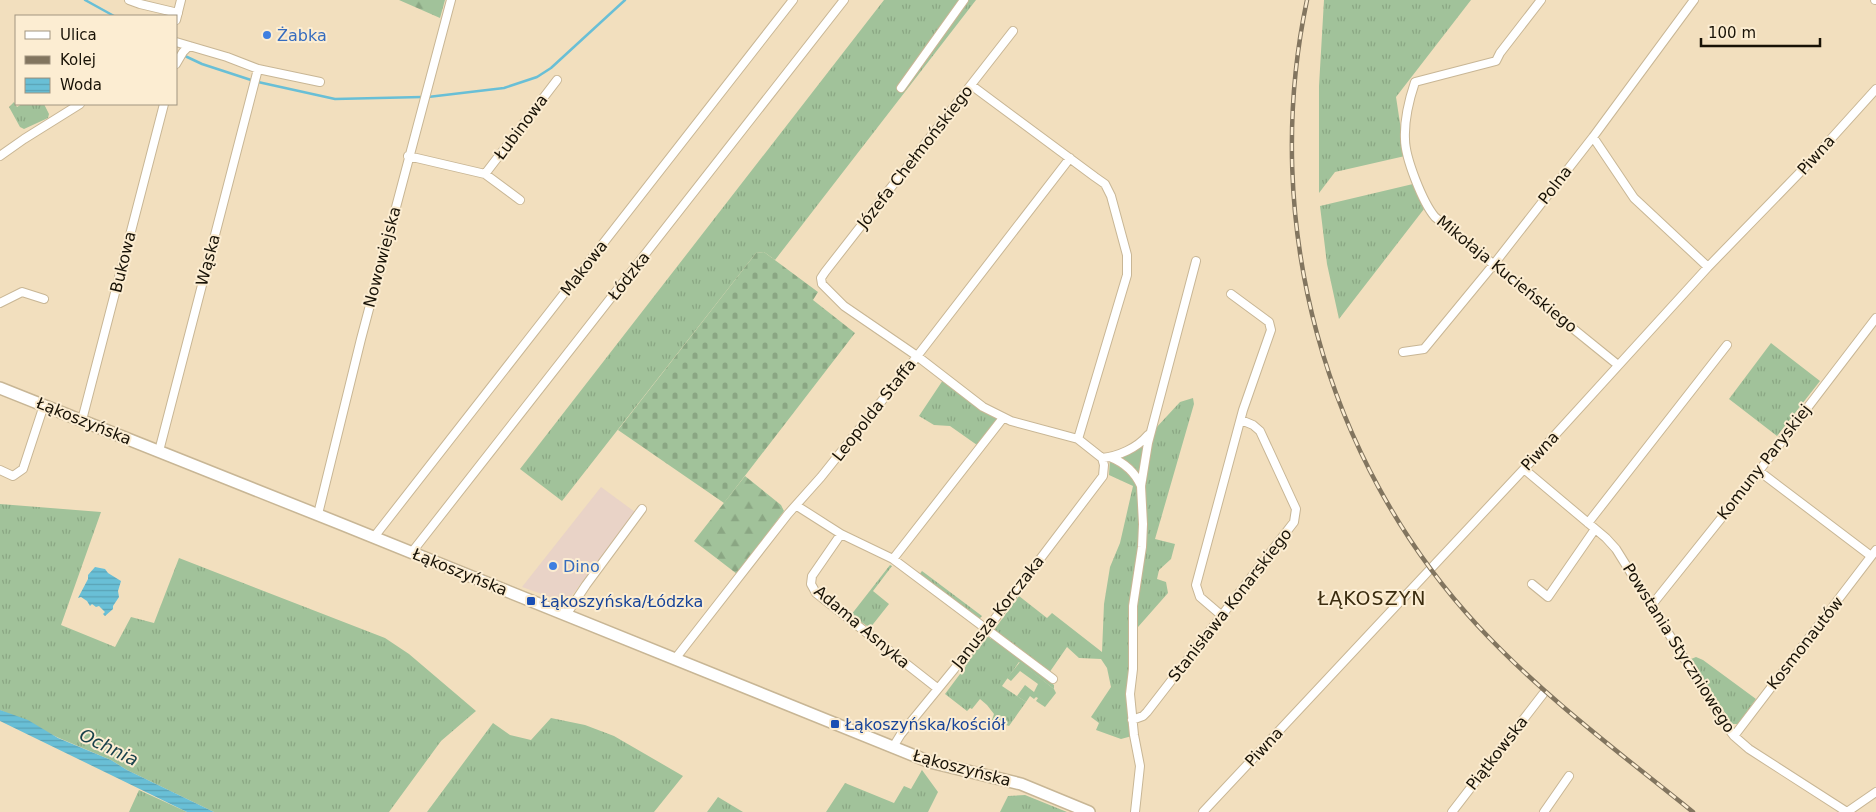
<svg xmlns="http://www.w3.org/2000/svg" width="1876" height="812" font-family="'DejaVu Sans',sans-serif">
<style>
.commercial{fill:#e9d3c7}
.grass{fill:url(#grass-tufts)}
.forest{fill:url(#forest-firs)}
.cemetery{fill:url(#cemetery-stones)}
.garden{fill:#a1c29a}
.water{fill:url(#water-rules)}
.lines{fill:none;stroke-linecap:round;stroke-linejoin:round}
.stream{stroke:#69bfd6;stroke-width:2.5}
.street-casing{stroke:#c8b695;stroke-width:10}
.secondary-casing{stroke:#c8b695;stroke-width:14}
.street{stroke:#fff;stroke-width:8}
.secondary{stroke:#fff;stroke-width:11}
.rail-casing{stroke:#82755f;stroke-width:4.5}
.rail{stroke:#fcedd2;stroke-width:2.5;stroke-dasharray:8;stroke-linecap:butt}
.shop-dot{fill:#3f7fe0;stroke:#fcedd2;stroke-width:2}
.transit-dot{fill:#1a4fb4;stroke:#fcedd2;stroke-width:2}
.labels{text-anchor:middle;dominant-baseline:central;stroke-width:4;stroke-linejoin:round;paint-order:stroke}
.shop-label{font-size:16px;fill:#366cbe;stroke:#fcedd2;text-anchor:start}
.street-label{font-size:16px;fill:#181206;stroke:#fcedd2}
.transit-label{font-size:16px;fill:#164399;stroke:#fcedd2;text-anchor:start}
.water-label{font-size:18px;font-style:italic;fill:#19414b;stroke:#fcedd2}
.quarter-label{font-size:19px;letter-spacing:1px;fill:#3b2c0f;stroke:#fcedd2}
</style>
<defs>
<pattern id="grass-tufts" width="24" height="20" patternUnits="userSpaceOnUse" patternTransform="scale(1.25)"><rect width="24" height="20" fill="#a1c29a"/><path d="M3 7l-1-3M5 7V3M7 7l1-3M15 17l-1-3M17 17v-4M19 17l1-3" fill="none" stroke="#8aa683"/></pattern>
<pattern id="forest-firs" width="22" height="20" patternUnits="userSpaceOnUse" patternTransform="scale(1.25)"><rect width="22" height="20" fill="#a1c29a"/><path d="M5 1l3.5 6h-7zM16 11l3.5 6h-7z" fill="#8aa683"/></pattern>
<pattern id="cemetery-stones" width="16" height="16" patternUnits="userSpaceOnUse" patternTransform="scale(1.25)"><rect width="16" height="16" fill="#a1c29a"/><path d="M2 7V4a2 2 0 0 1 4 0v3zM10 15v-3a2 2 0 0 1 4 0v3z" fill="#8aa683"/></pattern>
<pattern id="water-rules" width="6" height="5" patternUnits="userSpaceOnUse" patternTransform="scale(1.25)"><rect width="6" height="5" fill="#69bfd6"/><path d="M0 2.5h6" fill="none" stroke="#5aa3b6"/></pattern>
</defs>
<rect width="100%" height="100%" fill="#f2dfbe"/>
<!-- commercial -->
<path class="commercial" d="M601,487l34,25 -65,86 -6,4 -42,-15z"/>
<!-- grass -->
<path class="grass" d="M884,0h92l-201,260 -11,-8 -8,1 -194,248 -42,-32z
M1324,0h147l-75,97 9,59 -70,16 -16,21v-107z
M14,102l3,5 5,-3h22l5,10 -1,4 -24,11 -4,-2 -11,-20z
M1413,184l11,25 -85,110 -12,-55 -7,-58z
M1771,343l49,38 -43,55 -48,-37z
M943,380l39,29 16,10 -21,26 -27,-19 -16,-1 -15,-9z
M1193,398l1,6 -39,135 20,5 -4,15 -12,11 -2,9 9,3 2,11 -30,34 -2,-7 11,-162 8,-29 25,-27z
M1147,441l-5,86 -10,78v131l-11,3 -25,-9 3,-7 -8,-6 20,-30 -4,-19 -6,-9 -22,-1 -12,-11 -18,26 -55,-43 25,-34 28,22 5,-5 50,39 2,-48 6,-37 10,-24 13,-57 -24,-11 1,-16z
M0,504l101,8 -40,113 54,22 16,-30 23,6 25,-65 206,80 24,16 67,57 -35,30 -52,71h-175l-87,-42 -16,-10 -52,-22 -59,-28z
M890,565l2,1 -19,25 16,13 -19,24 -19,-13z
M922,571l60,45 -3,3 -60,-44z
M986,635l5,4 2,-1 61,47v4l-35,-27 -17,24 24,16 -17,24 -17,-6 2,-6 -7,-9 -7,-6 -8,10 -2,-1 -3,3 -22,-17 21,-28 -3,-2z
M1696,657l7,3 53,39 -18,25h-6l-41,-65z
M551,718l34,7 29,11 69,40 -29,36h-227l66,-89 17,12 21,5z
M922,770l16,22 -10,20h-102l19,-29 49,20 10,-17 7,3z
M139,790l48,22h-58z
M1025,795l42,17h-67l8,-16z
M718,797l25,15h-36z"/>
<!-- forest -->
<path class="forest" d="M399,0h46l-5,18z
M745,476l36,29 3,6 -47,63 -43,-33z"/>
<!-- cemetery -->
<path class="cemetery" d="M764,252l54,40 -5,8 42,33 -131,170 -106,-73 138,-177z"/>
<!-- garden -->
<path class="garden" d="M1020,662l34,27 2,4 -11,14 -9,-6 2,-3 -2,-1 -2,2 -4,-3 -4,6 -9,-6 8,-11 9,7 4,-8 -18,-13 -9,10 -4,-3z"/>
<!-- water -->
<path class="water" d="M95,567l10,2 3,4 13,8 -3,10 1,6 -6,9v3l-8,7 -2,-2 2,-2 -6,-6 -3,1 -4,-3 -2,2 -3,-5 -6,-4 -3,1 10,-19v-4z
M0,710l28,10 30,18 53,22 16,10 87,42h-27l-187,-91z"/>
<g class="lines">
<!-- stream -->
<path class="stream" d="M85,0l29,16
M185,56l17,8 49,16
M258,82l77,17 87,-2
M428,97l76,-9 33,-11 14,-9 74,-68"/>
<defs>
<path id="street" d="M129,0l11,4 38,9
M1541,0l-41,53 -4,8 -81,21c-6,18 -11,37 -10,57 0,19 18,64 30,78l183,148
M1875,0h1
M176,20l5,-20
M176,42l51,15 31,12 62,13
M176,64l7,-12 6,-6
M971,85l124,92 10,7 6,12 16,59v20l-49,164
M901,88l63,-88
M1593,137l41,61 74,69
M0,156l24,-17 56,-35
M408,156l77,18 35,26
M485,174l72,-94
M0,303l22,-11 22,7
M1403,352l21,-3 70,-85 99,-127 101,-137
M82,420l82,-316
M159,451l99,-382
M1110,457c15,6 25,15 31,29
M1102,458c17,-2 35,-10 46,-23
M1524,469l82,69 10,11 109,175 9,12 15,13 98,63
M0,470l13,6 10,-7 21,-64
M1759,471l112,85
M797,506l44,28 52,25 160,120
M318,514l43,-175 90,-339
M1588,523l139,-178
M841,534l-29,42 -1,8 5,9 121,95
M374,537l419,-537
M412,552l432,-552
M893,559l110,-141
M1532,584l16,13 47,-68
M1651,606l108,-135 117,-153
M566,615l20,-30 56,-76
M1221,615l-21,-18 -4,-12 47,-175 28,-80 -2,-8 -38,-28
M675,659l113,-145 33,-37 87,-109 162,-210
M1132,720l11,-4 4,-4 147,-190 2,-13 -36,-78 -7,-6 -12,-5
M1734,736l142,-186
M893,747l8,-13 86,-105 116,-153 1,-11 -2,-7 -24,-19 -67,-18 -28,-14 -66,-51 -73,-50 -22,-22 -1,-6 4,-6 188,-241
M1135,812l5,-46 -6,-31 -4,-41 3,-25v-63l9,-59 1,-23 -2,-38 7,-43 48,-182
M1203,812l321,-343 184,-202 103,-106 65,-72
M1452,812l91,-118
M1544,812l25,-36
M1847,812l29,-20"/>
<path id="secondary" d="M0,388l341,136 589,238 91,22 68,28"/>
</defs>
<!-- street casing -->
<use href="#street" class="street-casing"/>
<!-- secondary casing -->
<use href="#secondary" class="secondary-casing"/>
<!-- street -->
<use href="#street" class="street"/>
<!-- secondary -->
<use href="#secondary" class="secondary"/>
<defs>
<path id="rail" d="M1307,0c-47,222 17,460 171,626 65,70 142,127 215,186"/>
</defs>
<!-- rail casing -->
<use href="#rail" class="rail-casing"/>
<!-- rail -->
<use href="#rail" class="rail"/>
</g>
<!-- markers -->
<g class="shop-dot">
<circle cx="267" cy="35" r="5"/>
<circle cx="553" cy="566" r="5"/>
</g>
<g class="transit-dot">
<rect x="526" y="596" width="10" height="10" rx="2.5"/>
<rect x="830" y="719" width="10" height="10" rx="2.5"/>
</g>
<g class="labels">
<!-- shop labels -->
<g class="shop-label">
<text x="277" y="35">Żabka</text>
<text x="563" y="566">Dino</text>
</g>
<!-- street labels -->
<g class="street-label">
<text transform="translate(521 127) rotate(-53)">Łubinowa</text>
<text transform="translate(1816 155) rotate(-48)">Piwna</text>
<text transform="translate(915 157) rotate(-52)">Józefa Chełmońskiego</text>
<text transform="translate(1555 185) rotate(-52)">Polna</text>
<text transform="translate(382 257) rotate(-75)">Nowowiejska</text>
<text transform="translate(208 260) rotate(-75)">Wąska</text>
<text transform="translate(123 262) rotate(-76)">Bukowa</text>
<text transform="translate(584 268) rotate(-52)">Makowa</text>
<text transform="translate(1507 274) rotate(39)">Mikołaja Kucieńskiego</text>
<text transform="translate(629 276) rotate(-52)">Łódzka</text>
<text transform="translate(874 410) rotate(-52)">Leopolda Staffa</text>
<text transform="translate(84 421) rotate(22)">Łąkoszyńska</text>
<text transform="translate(1540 451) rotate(-47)">Piwna</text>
<text transform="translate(1764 462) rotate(-52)">Komuny Paryskiej</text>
<text transform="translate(460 572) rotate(22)">Łąkoszyńska</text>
<text transform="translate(1230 605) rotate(-52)">Stanisława Konarskiego</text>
<text transform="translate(998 612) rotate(-52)">Janusza Korczaka</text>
<text transform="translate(862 627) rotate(40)">Adama Asnyka</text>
<text transform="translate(1805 643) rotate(-52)">Kosmonautów</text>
<text transform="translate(1679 648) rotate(58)">Powstania Styczniowego</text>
<text transform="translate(1264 747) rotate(-47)">Piwna</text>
<text transform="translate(1497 753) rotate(-52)">Piątkowska</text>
<text transform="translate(962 768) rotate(15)">Łąkoszyńska</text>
</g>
<!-- transit labels -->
<g class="transit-label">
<text x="541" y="601">Łąkoszyńska/Łódzka</text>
<text x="845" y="724">Łąkoszyńska/kościół</text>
</g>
<!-- water labels -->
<g class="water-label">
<text transform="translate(109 747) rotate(26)">Ochnia</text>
</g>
<!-- quarter labels -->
<g class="quarter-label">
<text x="1372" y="598">ŁĄKOSZYN</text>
</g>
</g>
<!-- legend -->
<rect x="15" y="15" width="162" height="90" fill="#fcedd2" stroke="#a19580"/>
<rect x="25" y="31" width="25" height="8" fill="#ffffff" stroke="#a19580"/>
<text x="60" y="40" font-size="15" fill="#181206">Ulica</text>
<rect x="25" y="56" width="25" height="8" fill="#82755f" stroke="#a19580"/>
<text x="60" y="65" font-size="15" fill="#181206">Kolej</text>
<rect x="25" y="78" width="25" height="15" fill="url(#water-rules)" stroke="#a19580"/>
<text x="60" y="90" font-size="15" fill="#181206">Woda</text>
<!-- scale -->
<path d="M1701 38v8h119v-8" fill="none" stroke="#181206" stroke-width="2.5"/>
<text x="1708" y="38" font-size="15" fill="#181206" stroke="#fcedd2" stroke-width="4" paint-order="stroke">100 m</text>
</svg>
